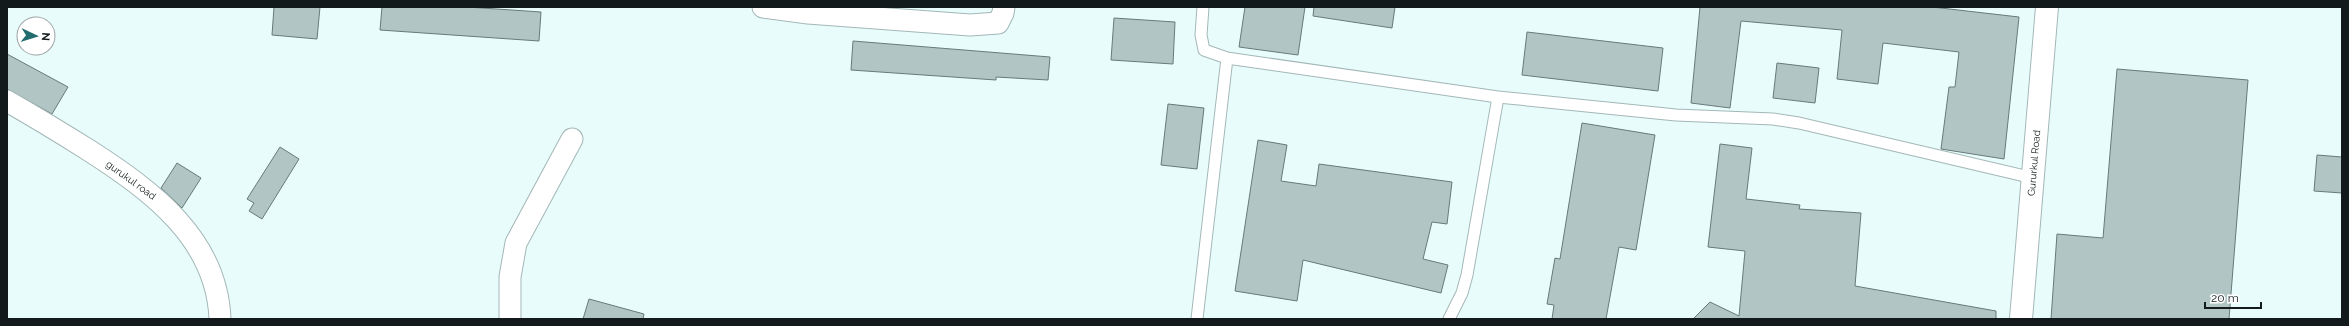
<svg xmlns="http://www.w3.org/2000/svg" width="2349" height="326" font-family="Raleway,sans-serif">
	<rect width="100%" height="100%" fill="#e8fcfc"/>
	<path fill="#b2c5c5" stroke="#687979" d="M274 7H320L317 39 272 35Z
		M382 7H467L541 12 539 41 380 30Z
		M1245 7H1305L1298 55 1239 47Z
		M1314 7H1395L1392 28 1313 16Z
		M1700 7H1932L2019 17 2004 159 1941 149 1949 87H1955L1959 52 1883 43 1878 84 1837 79 1842 30 1741 21 1730 108 1691 103Z
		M1114 18 1175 22 1173 64 1111 60Z
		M1527 32 1663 48 1658 91 1522 75Z
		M853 41 1050 57 1048 80 996 77V80L851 70Z
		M7 54 68 87 52 114 7 89Z
		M1777 63 1819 68 1815 103 1773 98Z
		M2117 69 2248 80 2229 319H2051L2057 234 2103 238Z
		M1168 104 1204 108 1197 169 1161 165Z
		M1582 123 1655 135 1636 250 1619 247 1606 319H1552L1554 305 1547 304 1555 258 1560 259Z
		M1258 140 1287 145 1281 181 1316 186 1319 164 1452 182 1447 224 1432 222 1423 259 1448 265 1441 293 1303 260 1297 301 1235 291Z
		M1720 144 1752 148 1746 199 1800 205 1799 209 1861 213 1855 286 1996 311V319H1693L1710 302 1739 316 1745 251 1708 247Z
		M280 147 299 159 262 219 249 211 254 203 247 199Z
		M2317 155 2342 157V193L2314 191Z
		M177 163 201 178 182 208 161 188Z
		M589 299 644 314 643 319H583Z"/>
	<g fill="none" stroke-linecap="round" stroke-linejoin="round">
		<g stroke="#a4b7b7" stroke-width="13">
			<path id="lane" d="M1203 7 1201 35 1204 50 1227 58 1498 97 1676 115 1773 119 1799 123 2033 178
				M1197 319 1227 58
				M1449 319 1462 293 1467 275 1498 97"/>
		</g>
		<g stroke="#a4b7b7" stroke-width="23">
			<path id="street" d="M763 7 808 13 970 25 998 23 1003 13 1004 7
				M7 101C35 117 63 134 90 151 152 191 217 239 220 319
				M510 319V277L516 243 572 139"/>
		</g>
		<g stroke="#a4b7b7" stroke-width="24">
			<path id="secondary" d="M2021 319 2047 7"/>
		</g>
		<use href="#lane" stroke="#fff" stroke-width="11"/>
		<use href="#street" stroke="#fff" stroke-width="21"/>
		<use href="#secondary" stroke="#fff" stroke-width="22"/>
	</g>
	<g text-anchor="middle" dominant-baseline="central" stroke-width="3" stroke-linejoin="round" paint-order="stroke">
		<g font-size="10" fill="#131a1b" stroke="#fff">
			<text transform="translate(2034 163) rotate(-85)">Gururkul Road</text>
			<text transform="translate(131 180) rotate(36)">gurukul road</text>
		</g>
	</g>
	<rect width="2349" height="326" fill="none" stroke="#131a1b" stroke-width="16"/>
	<g transform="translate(36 36) rotate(94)"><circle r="19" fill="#ffffff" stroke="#a1a3a4"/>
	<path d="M0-3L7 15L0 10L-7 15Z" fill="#206c6e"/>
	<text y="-6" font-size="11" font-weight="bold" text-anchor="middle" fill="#131a1b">N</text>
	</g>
	<path d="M2205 302v6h56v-6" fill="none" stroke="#131a1b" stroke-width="2"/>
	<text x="2211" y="302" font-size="12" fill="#131a1b" stroke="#ffffff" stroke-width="3" paint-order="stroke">20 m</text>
</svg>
